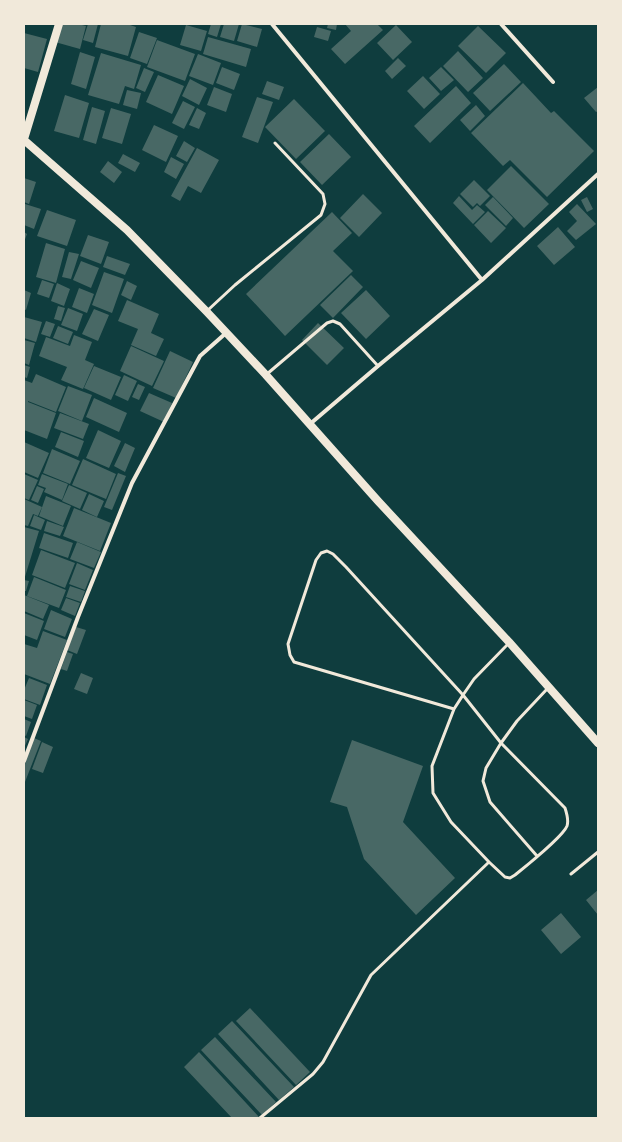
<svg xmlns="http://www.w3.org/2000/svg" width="622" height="1142" font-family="'Archivo Narrow',sans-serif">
	<rect width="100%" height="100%" fill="#0f3d3e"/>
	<path fill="#486865" d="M60 24H78L86 26 80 49 55 42Z
		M88 24H98L93 43 83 40Z
		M101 24H127L136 27 128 56 95 47Z
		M211 24H221L217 37 208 34Z
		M224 24H239L234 41 220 37Z
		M242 24 262 29 257 47 237 41Z
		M328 24H337L336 30 327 28Z
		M345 24H377L383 30 345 64 331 49 351 31Z
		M186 25 207 31 201 51 180 45Z
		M396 25 412 42 393 60 377 43Z
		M478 26 506 53 486 73 458 46Z
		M317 27 331 31 328 41 314 37Z
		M139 32 157 38 147 64 130 58Z
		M24 33 47 39 38 72 24 68Z
		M208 37 251 49 246 67 203 54Z
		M157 40 195 54 185 81 147 67Z
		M458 51 483 78 468 92 443 66Z
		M80 52 95 57 86 89 71 84Z
		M101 53 141 65 134 89 125 86 119 104 88 95Z
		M198 54 221 63 213 85 189 76Z
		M398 58 406 66 392 79 385 71Z
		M504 64 521 82 490 111 473 93Z
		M222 67 240 74 234 90 216 83Z
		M441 67 454 80 441 91 429 78Z
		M144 68 154 72 145 92 136 88Z
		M158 75 184 86 172 114 146 102Z
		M423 76 440 94 424 109 407 91Z
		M190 79 207 88 199 105 182 96Z
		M267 81 284 87 279 100 262 94Z
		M523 83 551 113 554 111 594 151 547 197 510 160 503 166 471 133Z
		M456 86 471 103 430 143 414 126Z
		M214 87 232 94 226 112 207 105Z
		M598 87V111L596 112 584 98Z
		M127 90 141 93 137 109 123 105Z
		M65 95 89 103 79 138 54 131Z
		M257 97 273 102 258 143 242 137Z
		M294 99 325 131 296 159 265 127Z
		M183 101 195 107 184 129 172 123Z
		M476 105 485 116 470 131 460 120Z
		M92 107 105 111 96 144 83 140Z
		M111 108 131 114 122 144 102 138Z
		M197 108 206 113 199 129 189 125Z
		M154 125 178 136 166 162 142 150Z
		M329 134 351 157 322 185 300 162Z
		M184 141 195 148 187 162 176 156Z
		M197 148 219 160 201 193 188 186 180 201 171 196Z
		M123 154 140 163 135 172 118 163Z
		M171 157 184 164 176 179 164 172Z
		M108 161 122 172 114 183 100 172Z
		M511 166 549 204 524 228 487 190Z
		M24 178 36 182 29 204 24 202Z
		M474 180 490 196 480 206 477 203 473 207 460 194Z
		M363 194 382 213 359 237 340 218Z
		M459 196 472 210 477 205 485 212 473 224 453 203Z
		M493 197 513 218 506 226 485 205Z
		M587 197 593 209 587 212 581 200Z
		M25 204 41 209 34 229 24 225Z
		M577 204 596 224 576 240 567 231 577 221 569 212Z
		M47 210 76 220 67 246 37 236Z
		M488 211 506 228 491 243 474 225Z
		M332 212 352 233 333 251 353 271 285 336 246 294Z
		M558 227 575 247 554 265 537 246Z
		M24 232 27 234 24 242Z
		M88 235 109 242 101 264 80 256Z
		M46 243 65 249 56 283 36 277Z
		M69 252 79 254 71 279 62 277Z
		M107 256 130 264 125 275 103 267Z
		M81 261 99 268 91 288 73 280Z
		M104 272 124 279 112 313 92 305Z
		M351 275 363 287 333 318 320 305Z
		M42 280 54 284 49 298 37 294Z
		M127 281 137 286 131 300 121 295Z
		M57 283 70 289 64 306 51 301Z
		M79 288 94 294 87 313 72 307Z
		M24 290 31 293 26 310 24 309Z
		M366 290 390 316 366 339 341 313Z
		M127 300 159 314 151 333 164 339 156 356 131 345 138 329 118 321Z
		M58 306 65 308 61 321 54 319Z
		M68 308 83 314 77 331 61 325Z
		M94 309 109 315 98 341 82 334Z
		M24 317 42 322 36 342 24 338Z
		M46 321 55 324 50 337 41 334Z
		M318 323 344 348 327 365 302 340Z
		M58 326 73 332 68 344 53 338Z
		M74 335 92 342 85 360 94 364 83 389 61 380 67 367 39 356 46 337 70 346Z
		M24 340 35 343 29 365 24 363Z
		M131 346 164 361 152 386 120 371Z
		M170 351 193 362 176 398 153 388Z
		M24 365 30 367 27 378 24 377Z
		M94 366 121 377 111 400 84 388Z
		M36 374 66 387 56 412 28 401V402L56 413 47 439 24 430V380L32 383Z
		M124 375 137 381 128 401 115 395Z
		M138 384 145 387 139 400 132 397Z
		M68 386 92 395 82 421 58 411Z
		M149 393 172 403 164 422 140 411Z
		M94 398 127 413 119 432 86 417Z
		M60 413 89 424 83 439 54 428Z
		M98 430 121 441 109 468 86 458Z
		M61 432 84 441 78 457 55 447Z
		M24 442 49 453 38 478 24 472Z
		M125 443 135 448 125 472 114 466Z
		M52 449 80 461 70 484 43 473Z
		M83 459 116 474 106 499 72 485Z
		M118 473 126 476 112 510 104 507Z
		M24 474 38 480 29 500 24 498Z
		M42 474 68 484 62 500 44 492 46 488 38 485Z
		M69 485 87 493 80 509 62 501Z
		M37 486 44 489 38 503 31 500Z
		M89 494 104 501 97 517 82 510Z
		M46 496 71 506 63 526 39 516Z
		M24 499 42 507 38 516 33 514 28 526 24 525Z
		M74 508 111 523 100 551 63 536Z
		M34 515 45 520 41 530 30 526Z
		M47 521 64 527 60 536 44 531Z
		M24 527 39 531 24 580Z
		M44 533 73 543 68 558 39 548Z
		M77 542 101 552 94 568 70 559Z
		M41 550 75 563 65 588 32 575Z
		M77 563 93 570 85 590 69 584Z
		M34 577 66 590 59 608 27 596Z
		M24 580 29 581 26 591H24Z
		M70 586 85 591 81 602 66 597Z
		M24 595 49 605 43 619 24 611Z
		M66 598 80 603 75 616 61 610Z
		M51 610 72 619 65 637 44 629Z
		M24 613 44 621 37 640 24 635Z
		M76 627 86 630 77 654 67 650Z
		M43 631 67 640 50 684 24 674V644L37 648Z
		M67 652 73 654 67 671 61 669Z
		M81 673 93 678 87 694 74 689Z
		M29 678 47 685 40 705 24 699V690Z
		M24 700 37 705 32 719 24 716Z
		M24 719 31 722 26 736 24 735Z
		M24 737 28 739 24 748Z
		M34 738 41 741 25 782H24V765Z
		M352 740 423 766 403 822 455 878 416 915 364 859 347 807 330 802Z
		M42 742 53 747 43 773 32 769Z
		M598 890V915L586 900Z
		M561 913 581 937 561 954 541 930Z
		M250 1008 310 1072 296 1085 236 1021Z
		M232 1021 294 1087 279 1100 218 1034Z
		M215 1037 276 1102 262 1115 201 1050Z
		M199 1052 259 1117 258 1118H232L184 1067Z"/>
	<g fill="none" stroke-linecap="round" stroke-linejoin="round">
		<path stroke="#f1e9da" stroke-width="3" d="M208 310 235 285 321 215 325 204 323 194 275 143
			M267 374 327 323 333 321 340 324 378 366
			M454 709 294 662 290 655 288 644 316 560 321 553 327 551 333 554 346 567 463 695 454 709 432 766 433 793 451 822 489 862
			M537 856 490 802 483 781 486 768 501 743 517 721 548 688
			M571 874 598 852
			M260 1118 313 1074 323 1062 371 975 489 862 505 877 510 878 515 875C525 867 563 836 567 826 569 820 567 814 565 808L501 743 463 695 474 679 509 643"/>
		<path stroke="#f1e9da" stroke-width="4" d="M272 24 482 280
			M501 24 553 82
			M310 424 378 366 482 280 598 174
			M24 761 78 617 132 483 200 356 226 333"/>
		<path stroke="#f1e9da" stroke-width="8" d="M24 139 59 24
			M24 140 127 230 207 312 266 375 378 501 509 642 598 743"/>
	</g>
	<rect width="622" height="1142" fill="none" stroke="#f1e9da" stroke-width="50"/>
</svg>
